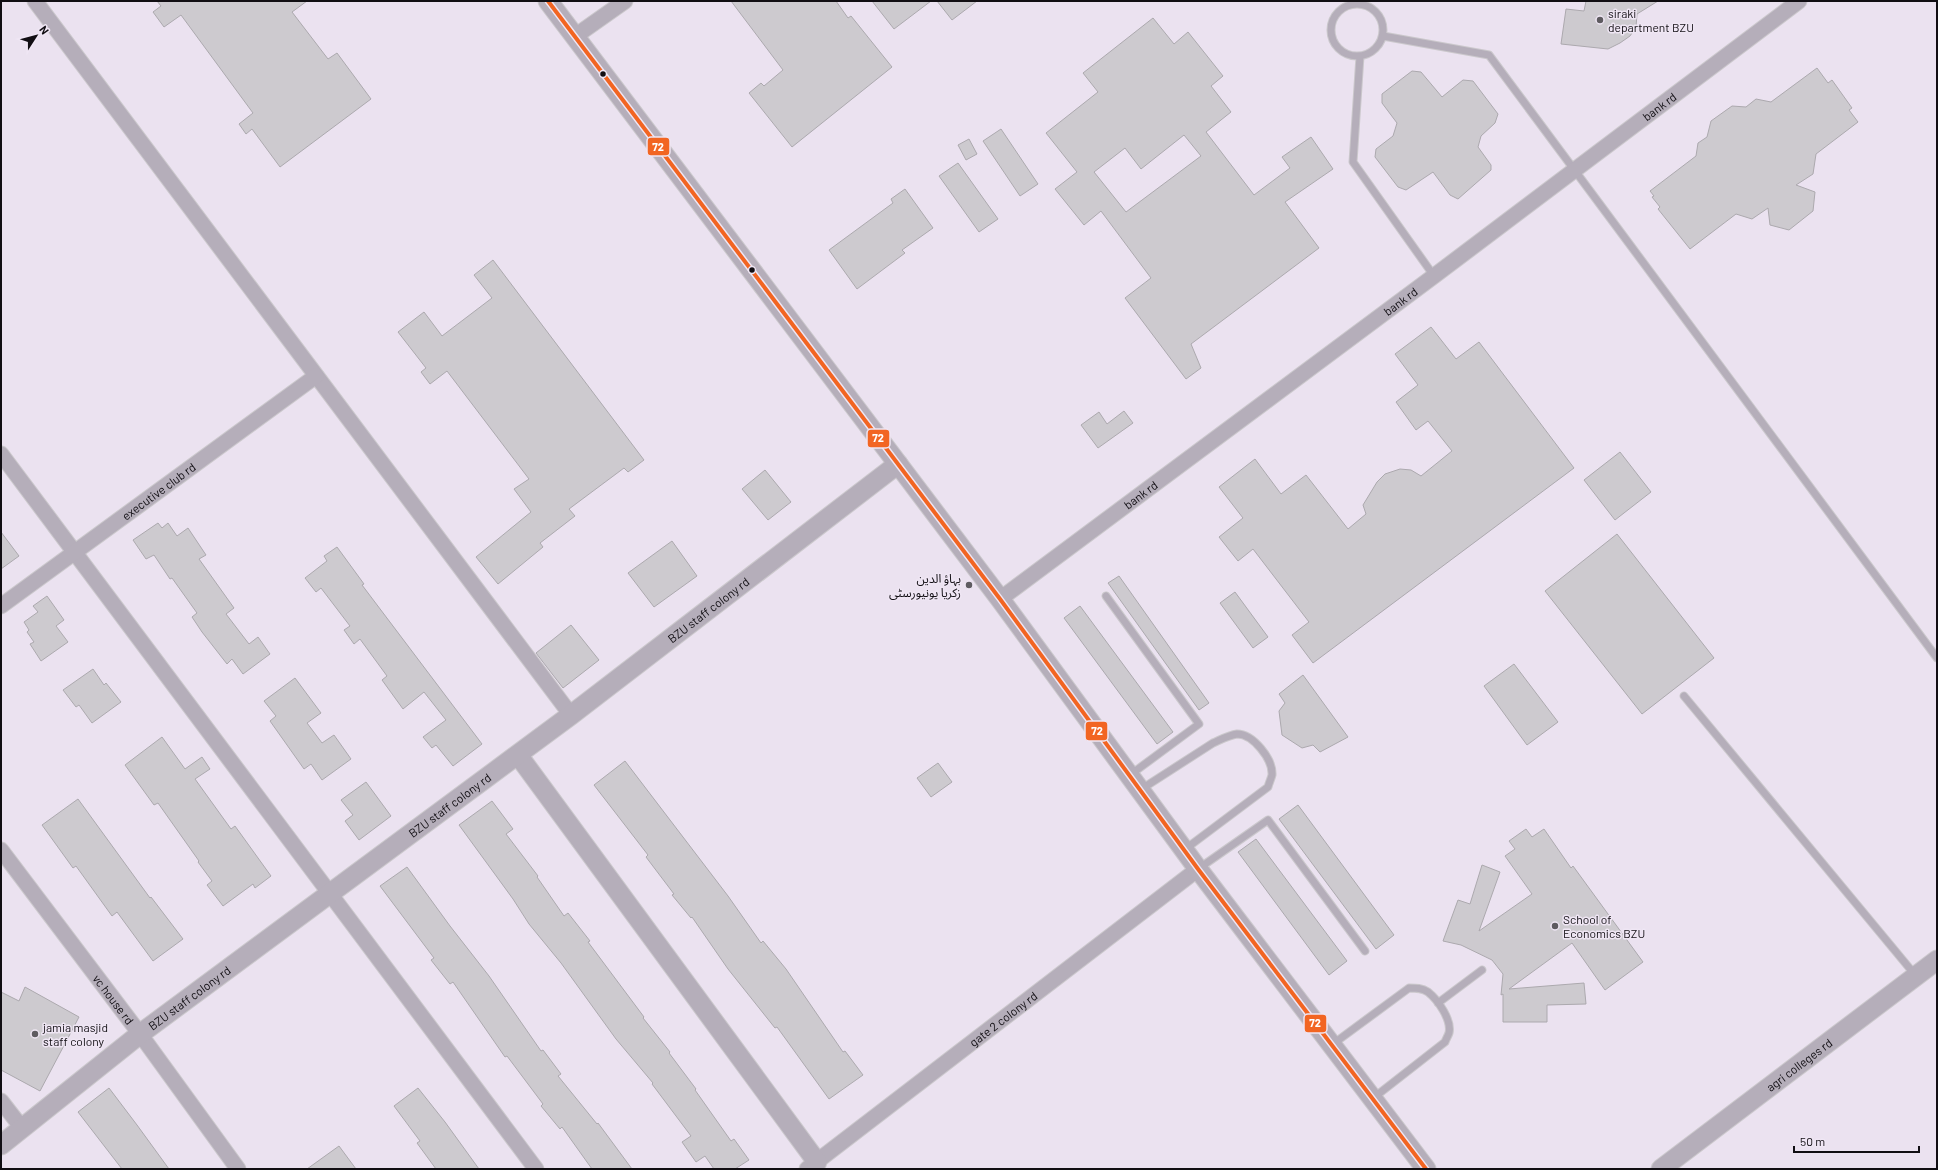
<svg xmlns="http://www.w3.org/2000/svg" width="1938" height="1170" font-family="Barlow,'Noto Sans Arabic',sans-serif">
	<rect width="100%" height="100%" fill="#eeeaf0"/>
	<path fill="#ebe2f0" d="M1 1H1937V1169H1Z"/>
	<path fill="#cdcacf" stroke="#aca9ae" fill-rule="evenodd" d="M157 1H307L292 12 328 59 337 53 371 99 280 167 252 129 246 134 239 124 253 113 181 15 164 27 153 12 161 6Z
		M731 1H836L848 18 851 16 892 67 792 147 749 93 761 83 764 86 783 70Z
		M872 1H931L894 29Z
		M937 1H977L952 20Z
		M1586 1H1658L1637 14 1636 27 1630 36 1620 43 1608 49 1561 44 1566 9 1584 11Z
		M1153 18 1174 44 1188 32 1223 76 1211 86 1231 112 1206 132 1254 195 1290 168 1282 157 1311 137 1333 169 1285 202 1319 248 1191 344 1201 368 1186 379 1125 298 1151 278 1101 211 1084 225 1055 189 1077 172 1046 133 1098 92 1083 73ZM1184 135 1201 156 1126 212 1094 172 1125 148 1141 169Z
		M1817 68 1828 83 1832 80 1852 108 1849 110 1858 122 1816 154 1813 174 1796 185 1815 192 1813 211 1789 230 1770 225 1768 208 1752 219 1736 214 1690 249 1658 209 1660 207 1652 197 1654 196 1650 191 1696 156 1698 143 1707 137 1711 121 1732 106 1746 107 1756 99 1771 102Z
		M1412 71 1421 72 1442 97 1463 80 1473 81 1498 114 1495 123 1481 136 1478 147 1491 165V170L1458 199 1450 195 1433 172 1406 190 1398 187 1375 157 1376 149 1393 136 1397 123 1382 103V94Z
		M1001 129 1038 184 1020 196 983 141Z
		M969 139 977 154 966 160 958 145Z
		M958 163 998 219 979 232 939 176Z
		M905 189 933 228 902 250 905 253 857 289 829 250 893 203 891 199Z
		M493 260 644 460 628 472 624 468 569 509 575 516 540 543 543 547 498 584 476 557 531 512 514 489 529 479 447 371 430 384 421 372 426 368 398 332 424 312 442 336 492 298 474 275Z
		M1431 327 1456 359 1479 342 1574 468 1313 663 1292 635 1309 622 1253 549 1238 561 1219 537 1243 518 1219 487 1255 459 1281 494 1306 475 1348 529 1366 514 1363 505 1377 482 1385 474 1400 469 1411 470 1421 476 1452 451 1428 421 1416 430 1396 402 1418 385 1395 354Z
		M1124 411 1133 423 1098 448 1081 425 1099 412 1107 424Z
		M1620 452 1651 492 1615 520 1584 480Z
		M765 470 791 502 768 520 742 489Z
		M158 523 162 528 168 523 177 536 188 528 206 555 199 559 234 608 226 614 249 644 258 637 270 654 243 674 232 659 227 664 202 632 192 617 197 613 172 578 170 579 154 555 146 559 133 540Z
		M1 532 19 556 1 569Z
		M1617 534 1714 658 1642 714 1545 591Z
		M672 541 697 576 654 607 628 573Z
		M337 547 364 584 362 585 482 744 453 766 436 745 432 748 423 737 446 720 424 692 403 709 382 680 387 676 360 639 354 644 344 630 350 626 321 588 316 592 305 578 327 561 324 556Z
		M1119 576 1209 703 1199 710 1108 583Z
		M1235 592 1268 637 1253 648 1220 603Z
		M47 596 64 620 56 626 68 642 41 661 30 644 34 642 27 632 29 630 24 622 38 612 33 606Z
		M1080 606 1173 732 1157 744 1064 618Z
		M571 625 599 660 563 688 536 653Z
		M1514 664 1558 722 1527 745 1484 686Z
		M93 669 104 685 106 683 121 702 92 723 79 705 76 707 63 690Z
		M1303 675 1348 737 1320 752 1313 745 1302 748 1282 735 1279 711 1285 703 1279 694Z
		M295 678 321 713 307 723 322 743 334 735 351 759 322 780 311 764 304 769 270 721 276 716 264 701Z
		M162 737 185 769 202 757 210 769 195 779 231 829 235 826 271 876 255 888 253 884 223 906 207 885 212 881 198 862 199 861 158 803 154 805 125 765Z
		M625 761 728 896 761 943 763 941 786 969 843 1052 845 1051 863 1075 829 1099 777 1027 775 1028 728 969 692 917 691 918 672 895 674 894 646 857 648 855 594 785Z
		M938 763 952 782 931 797 917 778Z
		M366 782 391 816 359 840 345 821 353 815 341 800Z
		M78 799 150 898 151 897 183 939 153 961 117 912 112 916 76 866 73 868 42 825Z
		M492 801 513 829 506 834 538 876 537 877 564 916 568 913 590 941 588 942 644 1017 643 1018 670 1052 669 1053 696 1089 695 1090 731 1141 734 1139 749 1160 735 1169H714L705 1156 696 1162 682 1142 691 1136 652 1084 653 1083 616 1039 561 963 529 924 513 899 459 825Z
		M1298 805 1394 935 1376 949 1279 819Z
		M1526 829 1532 837 1544 829 1571 868 1573 866 1643 962 1605 990 1572 943 1509 989 1584 983 1586 1004 1547 1005V1022H1503V994L1501 995 1503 974 1492 960 1461 945 1443 941 1458 900 1470 904 1482 865 1500 872 1479 931 1532 894 1505 856 1515 849 1509 841Z
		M1256 839 1347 961 1329 975 1238 852Z
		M407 867 450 926 489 976 541 1051 543 1050 561 1074 558 1076 597 1124 598 1123 632 1169H592L562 1127 560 1129 541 1106 543 1104 507 1056 505 1057 453 982 450 984 431 960 434 958 380 886Z
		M25 987 79 1017 40 1091 1 1070V992L19 1001Z
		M109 1088 137 1125 169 1169H122L78 1112Z
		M418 1088 445 1122 479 1169H436L417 1143 420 1141 394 1106Z
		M339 1146 356 1169H307Z"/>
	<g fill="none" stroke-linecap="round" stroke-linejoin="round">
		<g stroke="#cbc8cc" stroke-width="9">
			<path id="service" d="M1331 30a26 26 0 1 1 52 0a26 26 0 1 1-52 0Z
				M1383 36 1489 55 1937 658
				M1360 56 1353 162 1434 276
				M1106 596 1199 724 1130 775
				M1684 696 1916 976
				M1140 790 1213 743C1220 740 1229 735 1237 734 1253 734 1273 759 1272 775 1271 779 1269 783 1268 787L1184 850
				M1198 869 1268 820 1365 951
				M1438 1003 1482 970
				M1333 1044 1409 988C1416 988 1422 988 1428 992 1438 1000 1452 1020 1449 1033 1448 1036 1446 1039 1445 1042L1372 1099"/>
		</g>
		<g stroke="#cbc8cc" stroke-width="17">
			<g id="minor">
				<path d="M35 1 571 715"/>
				<path d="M574 37 625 1"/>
				<path d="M1 454 536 1169"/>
				<path id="s1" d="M1000 599 1434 276 1799 1"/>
				<path id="s2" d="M1 606 316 376"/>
				<path id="s3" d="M1 850 140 1034 238 1169"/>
				<path d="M1 1101 22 1128"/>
				<path id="s4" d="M807 1169 1198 869"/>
			</g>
		</g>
		<g stroke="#cbc8cc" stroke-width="21">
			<g id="tertiary">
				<path d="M548 1 1000 599 1198 869 1426 1169"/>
				<path d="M518 755 817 1162"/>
				<path id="s5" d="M1 1145 140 1034 571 715 898 464"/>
				<path id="s6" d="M1661 1169 1937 960"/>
			</g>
		</g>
		<use href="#service" stroke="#b5aeba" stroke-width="7"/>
		<use href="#minor" stroke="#b5aeba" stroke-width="15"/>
		<use href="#tertiary" stroke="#b5aeba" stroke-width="19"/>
		<g stroke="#efe6f4" stroke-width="7">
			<path id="bus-1" d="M548 1 1000 599 1198 869 1426 1169"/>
		</g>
		<use href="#bus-1" stroke="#f26522" stroke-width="4"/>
	</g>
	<g fill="#5e5b60" stroke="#efe6f4" stroke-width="1.5">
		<circle cx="1600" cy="20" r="4"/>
		<circle cx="969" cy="585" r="4"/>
		<circle cx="1555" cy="926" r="4"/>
		<circle cx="35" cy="1034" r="4"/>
	</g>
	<g fill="#110e13" stroke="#efe6f4" stroke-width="1.5">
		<circle cx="603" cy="74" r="3.5"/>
		<circle cx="752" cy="270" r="3.5"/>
	</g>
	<g text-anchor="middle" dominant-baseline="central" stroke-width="3" stroke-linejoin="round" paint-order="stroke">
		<g font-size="12" fill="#110e13" stroke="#efe6f4" text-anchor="start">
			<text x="1608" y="13">siraki<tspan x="1608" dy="14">department BZU</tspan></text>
			<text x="961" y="578" text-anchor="end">بہاؤ الدین<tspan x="961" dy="14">زکریا یونیورسٹی</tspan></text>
			<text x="1563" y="919">School of<tspan x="1563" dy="14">Economics BZU</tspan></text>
			<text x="43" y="1027">jamia masjid<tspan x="43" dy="14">staff colony</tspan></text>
		</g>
		<g font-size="12" fill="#110e13" stroke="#efe6f4">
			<text stroke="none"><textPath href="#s1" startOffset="823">bank rd</textPath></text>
			<text stroke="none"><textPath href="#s1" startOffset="499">bank rd</textPath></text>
			<text stroke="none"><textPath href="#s2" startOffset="195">executive club rd</textPath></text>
			<text stroke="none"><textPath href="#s1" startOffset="175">bank rd</textPath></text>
			<text stroke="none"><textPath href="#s5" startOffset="887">BZU staff colony rd</textPath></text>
			<text stroke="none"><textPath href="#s5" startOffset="563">BZU staff colony rd</textPath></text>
			<text stroke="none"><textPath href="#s5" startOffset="239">BZU staff colony rd</textPath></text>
			<text stroke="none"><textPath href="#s3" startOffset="187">vc house rd</textPath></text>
			<text stroke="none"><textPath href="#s4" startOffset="247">gate 2 colony rd</textPath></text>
			<text stroke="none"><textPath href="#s6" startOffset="173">agri colleges rd</textPath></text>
		</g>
	</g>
	<g stroke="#efe6f4" stroke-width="1.5">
		<rect x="647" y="137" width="23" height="19" rx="4" fill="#f26522"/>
		<rect x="867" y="429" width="23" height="19" rx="4" fill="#f26522"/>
		<rect x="1085" y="721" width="23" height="20" rx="4" fill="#f26522"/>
		<rect x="1304" y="1014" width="23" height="19" rx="4" fill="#f26522"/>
	</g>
	<g font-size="11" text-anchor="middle" font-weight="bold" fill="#fff">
		<text x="658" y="151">72</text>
		<text x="878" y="442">72</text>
		<text x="1097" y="735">72</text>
		<text x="1315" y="1027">72</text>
	</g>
	<rect width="1938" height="1170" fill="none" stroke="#110e13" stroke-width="4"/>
	<g transform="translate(36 36) rotate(54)" stroke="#efe6f4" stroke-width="3" paint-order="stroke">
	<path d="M0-3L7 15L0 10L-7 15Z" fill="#110e13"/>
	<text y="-6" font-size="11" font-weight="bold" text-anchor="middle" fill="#110e13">N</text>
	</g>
	<path d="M1794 1146v6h125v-6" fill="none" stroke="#110e13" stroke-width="2"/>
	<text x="1800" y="1146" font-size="12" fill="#110e13" stroke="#efe6f4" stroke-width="3" paint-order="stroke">50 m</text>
</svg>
